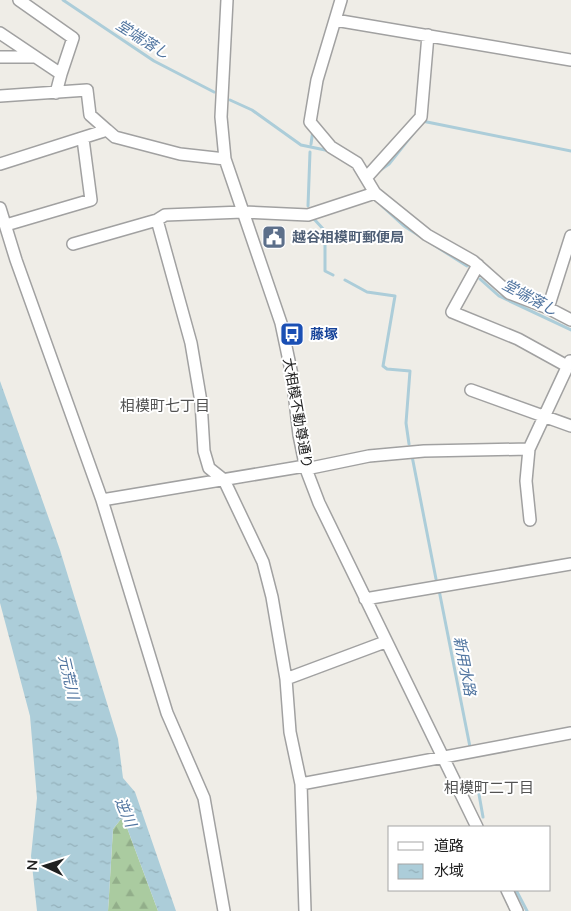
<svg xmlns="http://www.w3.org/2000/svg" width="571" height="911" font-family="Mulish,'Noto Sans JP',sans-serif">
	<defs>
		<pattern id="forest-firs" width="22" height="20" patternUnits="userSpaceOnUse" patternTransform="scale(1.25)"><rect width="22" height="20" fill="#aacba0"/><path d="M5 1l3.5 6h-7zM16 11l3.5 6h-7z" fill="#92ae8a"/></pattern>
		<pattern id="water-ripples" width="26" height="14" patternUnits="userSpaceOnUse" patternTransform="scale(1.25)"><rect width="26" height="14" fill="#accdd9"/><path d="M2 4q2-2 4 0t4 0M15 11q2-2 4 0t4 0" fill="none" stroke="#94b0ba"/></pattern>
	</defs>
	<rect width="100%" height="100%" fill="#efede7"/>
	<path fill="url(#forest-firs)" d="M121 819 126 825 158 911H108L113 829Z"/>
	<path fill="url(#water-ripples)" d="M0 381 60 550 118 739 123 778 135 792 176 911H158L126 825 121 819 113 829 108 911H37L31 856 37 798 30 716 0 603Z"/>
	<g fill="none" stroke-linecap="round" stroke-linejoin="round">
		<path stroke="#accdd9" stroke-width="3" d="M63 0 154 61 214 92
			M230 100 252 110 301 145 330 151
			M422 121 571 151
			M311 144 313 130
			M379 171 389 164 416 130
			M308 206 310 152
			M382 206 404 226 467 266
			M314 219 325 231V271L333 275
			M480 279 499 296 571 330
			M345 280 367 292 395 296 383 366 387 369 410 371 406 423 409 444
			M412 456 436 579
			M439 590 470 747
			M477 783 483 817
			M516 890 527 911"/>
		<g stroke="#a1a1a1" stroke-width="14">
			<path id="minor" d="M19 0 73 38 61 74
				M227 0 221 117 225 159 281 323 292 375 299 435 306 469 319 503 477 827
				M341 0 317 80 310 122 331 147 357 163 375 193 427 235 473 261 509 293 548 308 571 320
				M335 20 571 60
				M0 33 61 74 56 93
				M0 57H32
				M0 96 87 90 90 115 107 130
				M0 164 107 130 115 137 180 154 225 159
				M366 178 421 117 428 35
				M0 208 16 260 102 500 167 713 204 798 224 911
				M157 220 191 343 201 402 204 451 209 468 224 480 263 562 272 597 286 679 290 732 301 784 305 911
				M6 225 91 200 83 139
				M73 244 157 220 165 215 243 212 308 215 375 193
				M478 265 452 312 518 339 567 366
				M548 308 571 236
				M471 390 571 426
				M306 469 369 456 424 451 529 449
				M102 500 305 466
				M530 520 526 481 529 449 570 361
				M365 599 571 564
				M286 679 385 642
				M301 784 571 733
				M507 890 517 911"/>
		</g>
		<use href="#minor" stroke="#fff" stroke-width="11"/>
	</g>
	<defs>
		<g id="civic-square" transform="scale(1.25)"><rect x="-9" y="-9" width="18" height="18" rx="4" fill="#5c6f8a" stroke="#fff"/><path d="M-.6-6.5H3V-4.5H.6V-3L4-1V1h2V6H-6V1h2V-1L-.6-3ZM-1.2 2.5V6h2.4V2.5Z" fill="#fff"/></g>
		<g id="bus-square" transform="scale(1.25)"><rect x="-9" y="-9" width="18" height="18" rx="4" fill="#1a4fb4" stroke="#fff"/><path d="M-5-6H5V4H4V6H2V4H-2V6H-4V4H-5ZM-3.5-4V0h7V-4ZM-3.5 1.2v1.5H-2V1.2ZM2 1.2v1.5H3.5V1.2Z" fill="#fff"/></g>
	</defs>
	<g fill-rule="evenodd">
		<use href="#civic-square" x="274" y="237"/>
		<use href="#bus-square" x="292" y="334"/>
	</g>
	<g text-anchor="middle" dominant-baseline="central" stroke-width="4" stroke-linejoin="round" paint-order="stroke">
		<g font-size="14" font-weight="bold" fill="#4e5e75" stroke="#fff" text-anchor="start">
			<text x="292" y="237">越谷相模町郵便局</text>
		</g>
		<g font-size="14" font-weight="bold" fill="#164399" stroke="#fff" text-anchor="start">
			<text x="310" y="334">藤塚</text>
		</g>
		<g font-size="14" fill="#202020" stroke="#fff">
			<text transform="translate(298 413) rotate(80)">大相模不動尊通り</text>
		</g>
		<g font-size="15" font-style="italic" fill="#5175a0" stroke="#fff">
			<text transform="translate(143 39) rotate(32)">堂端落し</text>
			<text transform="translate(530 297) rotate(28)">堂端落し</text>
			<text transform="translate(465 666) rotate(79)">新用水路</text>
			<text transform="translate(69 677) rotate(77)">元荒川</text>
			<text transform="translate(126 812) rotate(67)">逆川</text>
		</g>
		<g font-size="15" fill="#535353" stroke="#fff">
			<text x="165" y="405">相模町七丁目</text>
			<text x="489" y="787">相模町二丁目</text>
		</g>
	</g>
	<rect x="388" y="826" width="162" height="65" fill="#ffffff" stroke="#a6a6a6"/>
	<rect x="398" y="842" width="25" height="8" fill="#ffffff" stroke="#a6a6a6"/>
	<text x="434" y="851" font-size="15" fill="#202020">道路</text>
	<rect x="398" y="864" width="25" height="15" fill="url(#water-ripples)" stroke="#a6a6a6"/>
	<text x="434" y="876" font-size="15" fill="#202020">水域</text>
	<g transform="translate(45 866) rotate(274)" stroke="#ffffff" stroke-width="4" paint-order="stroke">
	<path d="M0-4L9 19L0 12L-9 19Z" fill="#202020"/>
	<text y="-8" font-size="14" font-weight="bold" text-anchor="middle" fill="#202020">N</text>
	</g>
</svg>
